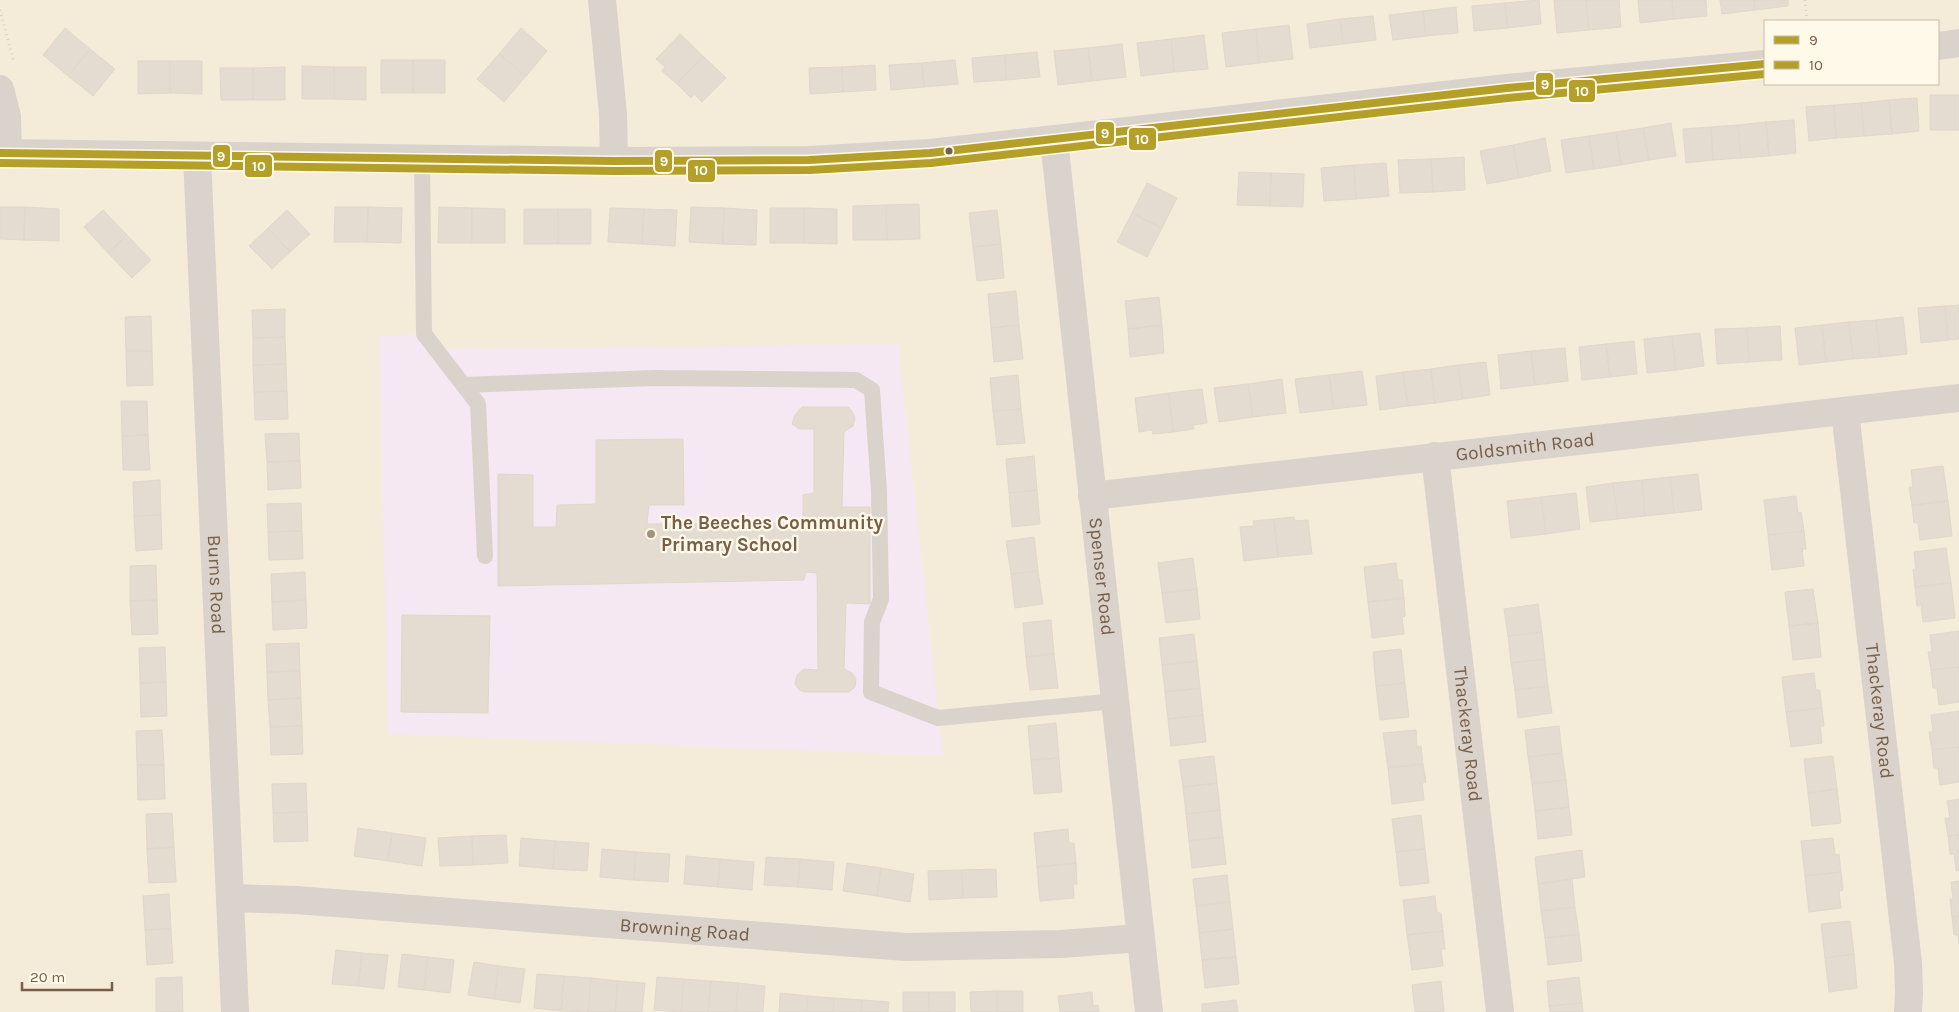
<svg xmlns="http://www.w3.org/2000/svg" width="1959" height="1012" font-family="Karla,sans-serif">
	<rect width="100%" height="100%" fill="#f8f3e9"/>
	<path fill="#f4ebd9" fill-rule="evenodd" d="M0 0H1959V1012H0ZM1765 21H1938V84H1765Z"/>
	<path fill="#f5e8f2" d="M424 334 448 349 898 344 943 756 388 734 379 337Z"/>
	<path fill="#e4dcd0" stroke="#e1d7cb" d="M1539 0 1541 24 1508 28 1505 3Z
		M1554 0H1586L1589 30 1557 33Z
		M1586 0H1619L1621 27 1589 30Z
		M1638 0H1672L1674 19 1640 23Z
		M1672 0H1706L1707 16 1674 19Z
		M1720 0H1754L1755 10 1722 14Z
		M1754 0H1788V6L1755 10Z
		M1505 3 1508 28 1474 31 1472 6Z
		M1456 7 1458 33 1426 36 1423 11Z
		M1423 11 1426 36 1393 40 1389 15Z
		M1373 16 1376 40 1343 44 1340 19Z
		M1340 19 1343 44 1310 48 1307 24Z
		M1289 25 1293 59 1259 63 1256 29Z
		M65 28 90 49 68 76 43 55Z
		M521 28 547 51 526 76 499 54Z
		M1256 29 1259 63 1226 67 1222 33Z
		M680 34 703 56 677 84 662 71 665 67 656 59Z
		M1204 35 1208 69 1174 72 1171 39Z
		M1171 39 1174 72 1141 76 1137 43Z
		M1122 44 1126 77 1092 81 1088 48Z
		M1088 48 1092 81 1058 85 1054 51Z
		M90 49 115 69 93 96 68 76Z
		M1037 52 1040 77 1006 80 1005 55Z
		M499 54 526 76 504 102 477 79Z
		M1005 55 1006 80 974 82 972 58Z
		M703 56 726 78 702 102 694 94 691 98 677 84Z
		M381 60H413V93H381Z
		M413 60H445V93H413Z
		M955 60 958 84 924 87 922 63Z
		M138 61H170V93L138 94Z
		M170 61H202V94L170 93Z
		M922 63 924 87 891 90 889 65Z
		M875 65 876 90 843 92 842 67Z
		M302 66 334 67V99H302Z
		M285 67V100H253V68Z
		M334 67H366V100L334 99Z
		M842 67 843 92 810 94 809 68Z
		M220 68H253V100H221Z
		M1930 95H1959V130H1930Z
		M1917 98 1919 131 1892 134 1889 100Z
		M1889 100 1892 134 1864 136 1861 103Z
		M1861 103 1864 136 1836 138 1834 105Z
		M1834 105 1836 138 1809 141 1806 107Z
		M1794 120 1796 153 1769 156 1766 122Z
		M1766 122 1769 156 1741 158 1738 125Z
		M1671 123 1676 156 1649 160 1643 128Z
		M1738 125 1741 158 1713 160 1711 127Z
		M1711 127 1713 160 1686 163 1683 129Z
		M1643 128 1649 160 1621 165 1616 132Z
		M1616 132 1621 165 1594 169 1589 136Z
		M1589 136 1594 169 1566 173 1561 140Z
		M1545 138 1551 171 1519 178 1513 145Z
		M1513 145 1519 178 1487 184 1480 151Z
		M1464 157 1465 190 1433 192 1431 159Z
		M1431 159 1433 192 1400 193 1398 160Z
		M1386 163 1389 196 1356 199 1354 165Z
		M1354 165 1356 199 1324 201 1321 168Z
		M1239 172 1271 173 1270 206 1237 205Z
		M1271 173 1304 174 1303 207 1270 206Z
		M1147 183 1177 198 1162 228 1132 213Z
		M919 204 920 239 887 240 886 205Z
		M886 205 887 240H853V206Z
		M0 207H25L24 240 0 239Z
		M25 207 59 209V241L24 240Z
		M335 207H368L367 242H334Z
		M368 207 402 208 401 243 367 242Z
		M439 207 472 208V243H438Z
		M691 207 724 208 723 244 689 242Z
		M472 208 505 209V243H472Z
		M610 208 644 209 642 244 608 242Z
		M724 208 757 210 756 245 723 244Z
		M770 208H804V243H770Z
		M804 208 837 209V244L804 243Z
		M524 209H558V244H524Z
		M558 209H591V244H558Z
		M644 209 677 210 675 246 642 244Z
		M103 210 127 235 108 253 84 227Z
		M287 210 310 234 290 252 268 228Z
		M997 210 1001 244 973 247 969 213Z
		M1132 213 1162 228 1147 257 1117 242Z
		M268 228 290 252 272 269 249 246Z
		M127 235 151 260 132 278 108 253Z
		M1001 244 1004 278 977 281 973 247Z
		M1016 291 1019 325 991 328 988 294Z
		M1159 297 1162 325 1128 329 1125 301Z
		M1959 305V339L1948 340 1945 306Z
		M1945 306 1948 340 1921 343 1918 308Z
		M285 309V337L253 338 252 310Z
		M151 316 152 351H126L125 317Z
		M1903 317 1907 354 1880 357 1876 320Z
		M1876 320 1880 357 1853 359 1849 322Z
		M1849 322 1853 359 1826 362 1822 325Z
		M1019 325 1023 359 994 362 991 328Z
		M1162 325 1164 353 1130 357 1128 329Z
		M1822 325 1826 362 1799 365 1795 328Z
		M1780 326 1782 360 1749 362 1747 328Z
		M1747 328 1749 362 1717 364 1715 329Z
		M1700 333 1704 366 1676 370 1672 336Z
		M1672 336 1676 370 1647 373 1644 339Z
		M285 337 286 364 253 365V338Z
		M1634 341 1637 374 1610 377 1606 344Z
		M1606 344 1610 377 1582 380 1579 347Z
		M1565 348 1568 381 1535 385 1531 351Z
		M126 351H152L153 385 127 386Z
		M1531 351 1535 385 1501 389 1498 355Z
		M1486 362 1490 395 1463 399 1458 365Z
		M286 364 287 391 254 392 253 365Z
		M1458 365 1463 399 1435 403 1431 369Z
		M1431 369 1435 403 1408 406 1403 372Z
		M1362 371 1367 405 1334 409 1329 375Z
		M1403 372 1408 406 1380 410 1376 376Z
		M1018 375 1021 409 993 411 990 378Z
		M1329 375 1334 409 1300 413 1295 379Z
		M1282 379 1286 413 1253 417 1248 384Z
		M1248 384 1253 417 1219 422 1214 388Z
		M1202 389 1207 423 1193 425 1194 429 1173 432 1169 393Z
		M287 391 288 419 255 420 254 392Z
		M1169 393 1173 432 1153 434 1152 430 1139 432 1135 398Z
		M121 401H147L148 435 122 436Z
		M802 407H848L852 411 855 418 853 426 844 432 842 507H870V604L846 603 844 669 852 673 856 679 855 687 849 692H806L799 690 795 684 797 675 804 669 818 670 817 573 806 572 804 580 498 586V474L533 475V527H556L557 505 596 504V440L683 439 684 505H649L647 524 803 523V495L814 493V429H799L792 424 795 415Z
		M1021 409 1025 443 997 445 993 411Z
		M299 433 300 461 267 462 265 434Z
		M148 435 150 470H123L122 436Z
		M1034 456 1037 490 1009 493 1006 459Z
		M300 461 301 488 268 490 267 462Z
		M1943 466 1948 501 1912 505 1909 487H1913L1911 470Z
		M1698 474 1702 510 1674 513 1670 477Z
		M1670 477 1674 513 1645 516 1642 480Z
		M160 480 161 515 134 516 133 482Z
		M1642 480 1645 516 1618 519 1613 483Z
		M1613 483 1618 519 1590 522 1586 487Z
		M1037 490 1040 524 1012 527 1009 493Z
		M1576 493 1580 529 1546 534 1541 497Z
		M1796 496 1798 513 1801 512 1804 531 1768 535 1764 500Z
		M1541 497 1546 534 1511 538 1507 501Z
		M1948 501 1952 536 1920 540 1918 523H1914L1912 505Z
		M301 503 302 531 268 532 267 504Z
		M161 515 162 549 136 551 134 516Z
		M1294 517 1295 521 1308 520 1312 554 1278 557 1274 519Z
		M1274 519 1278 557 1244 561 1240 527 1254 526 1253 521Z
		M302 531 303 559 269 560 268 532Z
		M1804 531 1806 549H1802L1804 566 1772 570 1768 535Z
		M1034 537 1038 571 1011 574 1006 541Z
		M1946 548 1951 583 1915 587 1913 569H1916L1914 552Z
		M1193 558 1197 589 1162 593 1158 563Z
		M1396 563 1398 580H1402L1404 598 1368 602 1364 567Z
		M156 565 157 600 130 601V566Z
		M1038 571 1043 604 1015 608 1011 574Z
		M305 572 306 600 272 602 271 574Z
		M1951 583 1955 618 1923 622 1921 605 1917 606 1915 587Z
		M1197 589 1200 619 1166 623 1162 593Z
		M1813 589 1818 623 1789 626 1785 592Z
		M1404 598 1405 616 1402 617 1404 634 1372 638 1368 602Z
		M157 600 158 634 132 635 130 601Z
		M306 600 307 628 273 630 272 602Z
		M1538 604 1542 632 1508 636 1504 609Z
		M402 615 490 616 488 713 401 712Z
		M1051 620 1054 654 1026 657 1023 623Z
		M1818 623 1821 657 1793 660 1789 626Z
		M1959 631V667L1931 670 1928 652H1932L1930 635Z
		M1542 632 1545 659 1511 663 1508 636Z
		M1194 634 1197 661 1162 665 1159 638Z
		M299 643 300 671 267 672 266 644Z
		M165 647 166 682 140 683 139 648Z
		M1401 649 1405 683 1376 686 1373 652Z
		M1054 654 1058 688 1030 690 1026 657Z
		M1545 659 1548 686 1515 690 1511 663Z
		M1197 661 1200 688 1165 692 1162 665Z
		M1959 667V702L1939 705 1937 688H1933L1931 670Z
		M300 671 301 698 268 700 267 672Z
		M1814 673 1816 690H1820L1822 708 1786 712 1782 677Z
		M166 682 167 716 141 717 140 683Z
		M1405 683 1409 717 1380 720 1376 686Z
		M1548 686 1552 713 1518 718 1515 690Z
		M1200 688 1203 715 1168 719 1165 692Z
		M301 698 302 726 270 727 268 700Z
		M1822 708 1824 726H1820L1822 743 1791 747 1786 712Z
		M1959 711V747L1932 750 1929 732H1933L1931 715Z
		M1203 715 1206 742 1171 746 1168 719Z
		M1056 723 1059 758 1031 760 1028 726Z
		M302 726 303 754 271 755 270 727Z
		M1559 726 1562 753 1528 757 1525 730Z
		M162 730 164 765H137L136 731Z
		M1416 730 1417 747 1421 746 1423 764 1388 768 1383 733Z
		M1959 747V782L1940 785 1938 768H1934L1932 750Z
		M1562 753 1566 780 1532 784 1528 757Z
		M1214 756 1217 783 1183 787 1179 760Z
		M1833 756 1837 789 1808 793 1804 759Z
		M1059 758 1062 792 1034 794 1031 760Z
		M1423 764 1426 782 1422 783 1424 800 1392 804 1388 768Z
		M137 765H164L165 799 138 800Z
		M1566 780 1569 807 1535 811 1532 784Z
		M306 783 307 812 273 813 272 784Z
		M1217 783 1220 810 1186 814 1183 787Z
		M1837 789 1841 823 1812 826 1808 793Z
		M1959 799V835L1948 836 1945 818H1950L1947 801Z
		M1569 807 1572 835 1538 839 1535 811Z
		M1220 810 1223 837 1189 841 1186 814Z
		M307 812 308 841 274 842 273 813Z
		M172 813 174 847 147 849 146 814Z
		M1421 815 1425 849 1396 852 1392 819Z
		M358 828 392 833 388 861 354 856Z
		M1068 829 1069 843H1074L1076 863 1037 867 1034 833Z
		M392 833 426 838 422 866 388 861Z
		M506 835 508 863 473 865 472 836Z
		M1959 835V870L1956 871 1954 854H1950L1948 836Z
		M472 836 473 865 440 866 438 838Z
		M1223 837 1226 864 1192 868 1189 841Z
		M521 838 555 841 553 869 519 866Z
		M1833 838 1835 855 1839 854 1841 872 1805 876 1801 841Z
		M555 841 589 843 587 871 553 869Z
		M174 847 176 882 149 883 147 849Z
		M602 849 636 852 634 880 600 877Z
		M1425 849 1429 883 1400 886 1396 852Z
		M1582 850 1585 877 1538 884 1535 857Z
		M636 852 670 854 668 882 634 880Z
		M686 856 720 859 718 887 684 884Z
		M766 857 800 859 798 887 764 885Z
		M720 859 754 862 752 890 718 887Z
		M800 859 834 862 832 890 798 887Z
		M847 863 881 868 877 896 843 891Z
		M1076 863 1077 884H1073L1074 898 1040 901 1037 867Z
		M881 868 914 874 910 902 877 896Z
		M996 869 997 897 963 898 962 870Z
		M962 870 963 898 929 900 928 871Z
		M1841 872 1843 890 1839 891 1841 908 1809 912 1805 876Z
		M1227 875 1230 902 1196 906 1193 879Z
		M1572 879 1575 907 1541 911 1538 884Z
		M1959 881V916L1952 917 1950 899H1953L1951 882Z
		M169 894 171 929 145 930 143 896Z
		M1435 896 1437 913H1441L1443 931 1407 935 1403 900Z
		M1230 902 1233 929 1199 933 1196 906Z
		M1575 907 1579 934 1545 938 1541 911Z
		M1959 916V944L1958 935H1954L1952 917Z
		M1850 921 1854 954 1825 958 1821 924Z
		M171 929 173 963 147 965 145 930Z
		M1233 929 1236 957 1202 960 1199 933Z
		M1443 931 1445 949H1441L1443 966 1412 970 1407 935Z
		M1579 934 1582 961 1548 965 1545 938Z
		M336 950 362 953 358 986 332 984Z
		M362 953 388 955 384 989 358 986Z
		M402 954 428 957 424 990 398 987Z
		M1854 954 1857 988 1829 992 1825 958Z
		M428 957 454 960 450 993 424 990Z
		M1236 957 1239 984 1205 988 1202 960Z
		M474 962 499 966 494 999 468 995Z
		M499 966 525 969 520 1003 494 999Z
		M537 974 564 976 561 1011 534 1008Z
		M564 976 591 978 588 1012 561 1011Z
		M182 977 183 1012H156V978Z
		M657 977 684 979 681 1012 654 1010Z
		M1579 977 1582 1003 1549 1006 1547 981Z
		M591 978 618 981 615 1012H588Z
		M684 979 711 981 708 1012H681Z
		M618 981 645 983 642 1012H615Z
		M711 981 738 983 736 1012H708Z
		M1441 981 1444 1012H1415L1412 985Z
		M738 983 765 986 763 1012H736Z
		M997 991H1023V1012H997Z
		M997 991V1012H971L970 992Z
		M903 992H929V1012H903Z
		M929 992H955V1012H929Z
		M1092 992 1093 1006 1098 1005 1099 1012H1060L1058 996Z
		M780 993 808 996 806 1012H779Z
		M808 996 834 998 833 1012H806Z
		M834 998 862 1000 861 1012H833Z
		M862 1000 889 1002 888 1012H861Z
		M1236 1000 1238 1012H1202V1004Z
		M1582 1003 1583 1012H1550L1549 1006Z"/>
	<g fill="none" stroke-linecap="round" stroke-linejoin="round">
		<path stroke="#d8d1c9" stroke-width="3" stroke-dasharray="1 4" stroke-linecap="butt" d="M1805 0 1807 21
			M0 10 14 63"/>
		<path stroke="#dad3cc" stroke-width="16" d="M422 159 424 334 478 404 485 556
			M463 385 654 378 856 380 872 390 879 491 881 599 872 622 871 692 938 718 1116 701"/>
		<g stroke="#dad3cc" stroke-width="28">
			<path d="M602 0 613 114 614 161"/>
			<path d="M1938 46 1959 43"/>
			<path d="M0 89 7 117 8 153"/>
			<path id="s1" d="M1054 140 1149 1012"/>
			<path d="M0 153 614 161 809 160 930 153 1507 88 1765 64"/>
			<path id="s2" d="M197 156 235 1012"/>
			<path id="s3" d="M1845 411 1908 963 1909 992 1908 1012"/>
			<path id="s4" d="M1435 456 1500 1012"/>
			<path id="s5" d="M1092 496 1959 398"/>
			<path id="s6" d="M230 898 296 900 906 947 1061 944 1140 938"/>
		</g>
		<g stroke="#fff9ea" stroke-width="11">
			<path id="bus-1" d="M0 153 614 161 809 160 930 153 1507 88 1765 64"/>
		</g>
		<g stroke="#fff9ea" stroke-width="11">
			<path id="bus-2" d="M0 163 614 171 810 170 931 163 1508 98 1765 74"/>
		</g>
		<use href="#bus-1" stroke="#b4a028" stroke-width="8"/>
		<use href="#bus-2" stroke="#b4a028" stroke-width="8"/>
	</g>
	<circle fill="#775e47" stroke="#fff9ea" stroke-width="2" cx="949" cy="151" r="4.5"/>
	<circle fill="#a49280" stroke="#fff9ea" stroke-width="2" cx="651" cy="534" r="5"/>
	<g text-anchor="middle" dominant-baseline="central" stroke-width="4.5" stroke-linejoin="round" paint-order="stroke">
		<g font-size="19" fill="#775e47" stroke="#fff9ea">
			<text stroke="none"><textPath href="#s5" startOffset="436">Goldsmith Road</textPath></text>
			<text stroke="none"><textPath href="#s1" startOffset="439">Spenser Road</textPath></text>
			<text stroke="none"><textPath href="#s2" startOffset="429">Burns Road</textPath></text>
			<text stroke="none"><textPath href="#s3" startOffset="302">Thackeray Road</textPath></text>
			<text stroke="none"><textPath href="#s4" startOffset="280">Thackeray Road</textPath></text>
			<text stroke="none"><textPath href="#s6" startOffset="456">Browning Road</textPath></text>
		</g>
		<g font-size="19" font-weight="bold" fill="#775e47" stroke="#fff9ea" text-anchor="start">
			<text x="661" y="523">The Beeches Community<tspan x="661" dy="22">Primary School</tspan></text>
		</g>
	</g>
	<g stroke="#fff9ea" stroke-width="2">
		<rect x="1535" y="72" width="19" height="24" rx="5" fill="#b4a028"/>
		<rect x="1568" y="79" width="28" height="24" rx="5" fill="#b4a028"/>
		<rect x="1095" y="121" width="20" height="24" rx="5" fill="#b4a028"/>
		<rect x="1128" y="127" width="29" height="24" rx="5" fill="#b4a028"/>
		<rect x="212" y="144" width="19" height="24" rx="5" fill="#b4a028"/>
		<rect x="654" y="149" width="19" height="24" rx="5" fill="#b4a028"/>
		<rect x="244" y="154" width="29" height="24" rx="5" fill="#b4a028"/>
		<rect x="687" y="159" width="29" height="24" rx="5" fill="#b4a028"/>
	</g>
	<g font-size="14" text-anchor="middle" font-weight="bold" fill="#fff">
		<text x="1545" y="89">9</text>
		<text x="1582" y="96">10</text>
		<text x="1105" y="138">9</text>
		<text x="1142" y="144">10</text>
		<text x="221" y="161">9</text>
		<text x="664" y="166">9</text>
		<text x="259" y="171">10</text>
		<text x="701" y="175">10</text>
	</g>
	<rect x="1764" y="20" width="175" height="65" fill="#fff9ea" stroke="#c9bba9"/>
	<rect x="1774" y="36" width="25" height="8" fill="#b4a028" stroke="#c9bba9"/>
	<text x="1809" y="45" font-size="15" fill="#775e47">9</text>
	<rect x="1774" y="61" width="25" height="8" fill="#b4a028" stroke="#c9bba9"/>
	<text x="1809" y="70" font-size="15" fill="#775e47">10</text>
	<path d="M22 982v8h90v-8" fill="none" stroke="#775e47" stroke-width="2.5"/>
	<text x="30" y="982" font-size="15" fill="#775e47" stroke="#fff9ea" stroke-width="4" paint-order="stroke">20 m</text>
</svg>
